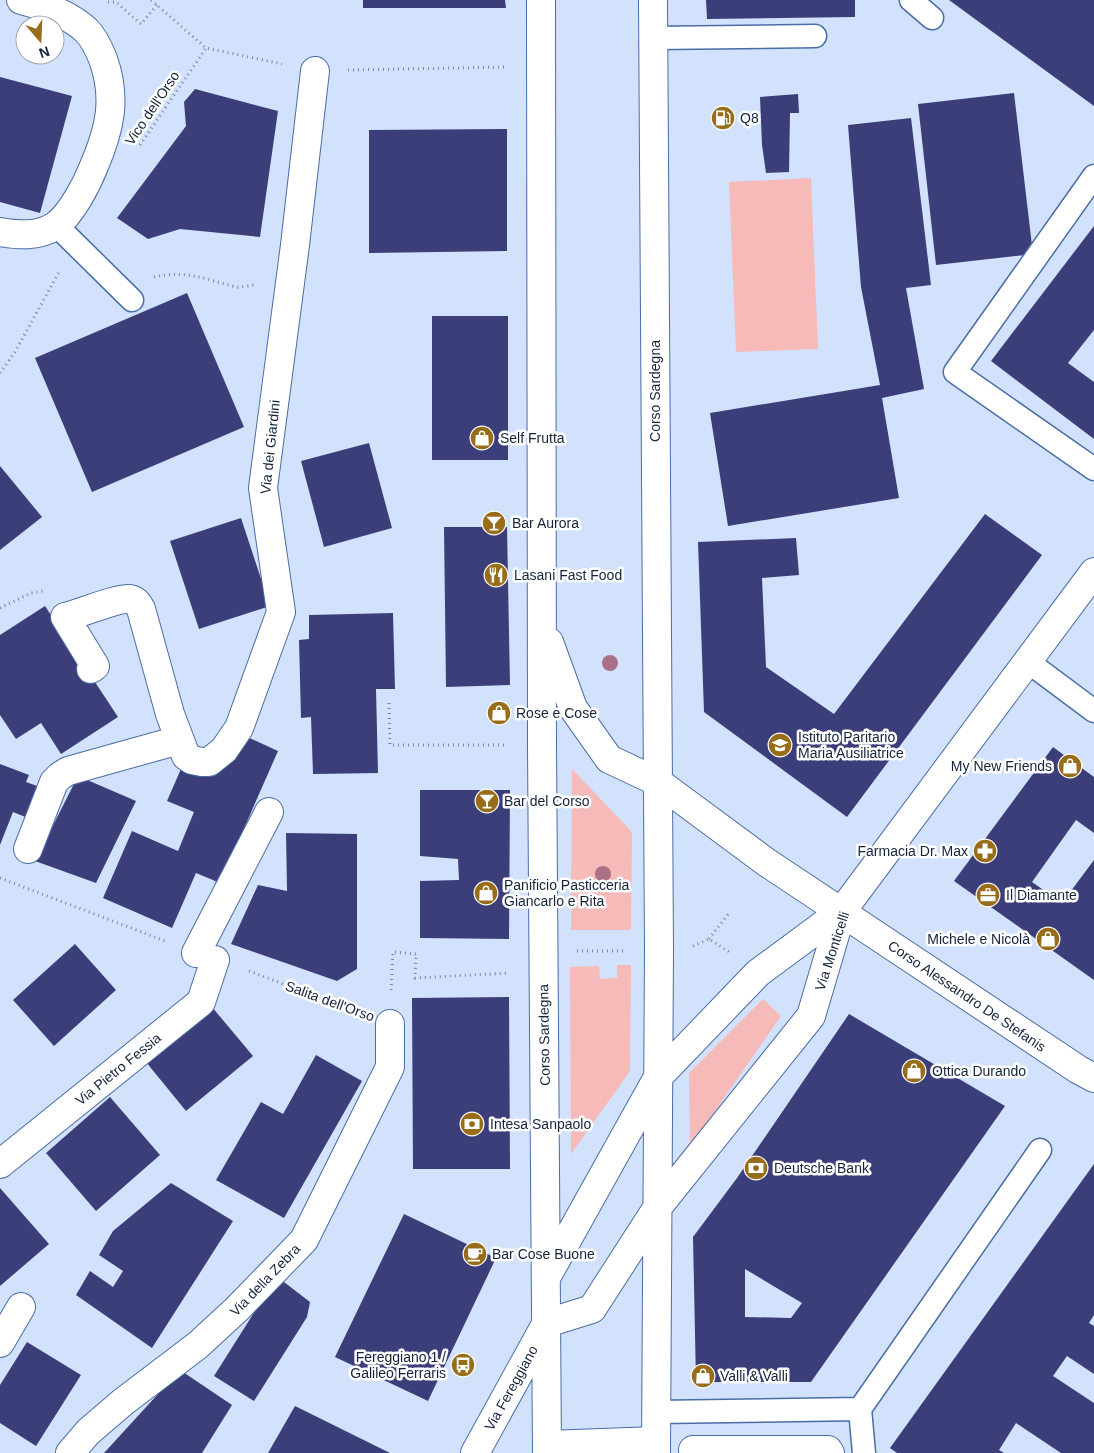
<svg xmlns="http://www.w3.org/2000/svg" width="1094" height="1453" font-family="Arial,sans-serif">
	<rect width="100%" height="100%" fill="#d2e2fc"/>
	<path fill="#f6bab9" d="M811 178 818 349 736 352 729 182Z
		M572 769 632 832 631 930H571Z
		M617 965H631L630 1071 571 1154 570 967 599 966 600 979 617 978Z
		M763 999 781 1016 690 1147 689 1073Z"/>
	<path fill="#3c3e7a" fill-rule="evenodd" d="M363 0H505L506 8H363Z
		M706 0H855V17L707 19Z
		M949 0H1094V106Z
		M0 77 72 96 40 213 0 202Z
		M195 89 278 111 260 237 180 229 148 239 117 218 186 126 184 102Z
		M1014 93 1033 254 936 265 918 104Z
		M798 94 799 113H790L789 172 766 173 762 145 760 97Z
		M911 118 931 285 906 288 924 389 882 398 899 498 728 526 710 413 880 385 861 287 848 125Z
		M507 129V251L369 253V130Z
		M1094 226V330L1068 363 1094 382V439L991 361Z
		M187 293 244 427 92 492 35 358Z
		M432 316H508V460H432Z
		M369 443 392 528 324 547 301 461Z
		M0 466 42 517 0 550Z
		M985 514 1042 555 847 817 704 712 698 542 796 538 799 575 762 578 766 667 834 714Z
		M241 518 270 606 199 629 170 541Z
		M444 527H507L510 685 446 687Z
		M45 606 118 717 61 754 41 723 16 739 0 715V635Z
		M393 613 395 689H376L378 773 313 774 311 717 301 718 299 640 309 639V615Z
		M245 736 278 751 220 883 196 873 172 928 103 898 132 831 178 851 194 812 167 801 184 762Z
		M1053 747 1094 777V833L1076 820 1032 882 1062 903 1094 860V980L954 881Z
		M0 764 29 775 26 782 40 787 28 818 13 812 0 845Z
		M78 776 136 801 96 883 35 861Z
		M420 790H510L509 939 420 938V881L459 880 458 859 420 856Z
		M286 833 357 834V969L337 981 231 944 258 885 287 891Z
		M75 944 116 990 54 1046 13 1000Z
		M509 997 510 1169H413L412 998Z
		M212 1007 253 1056 186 1111 146 1062Z
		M849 1014 1005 1106 811 1382H696L693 1237 737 1178ZM745 1269 802 1303 791 1318 745 1317Z
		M316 1055 362 1081 284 1218 216 1180 261 1102 283 1114Z
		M110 1097 160 1155 96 1211 46 1153Z
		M1094 1164V1315L1089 1323 1094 1326V1374L1067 1356 1053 1376 1094 1403V1453H1061L1016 1423 999 1450 1004 1453H897L890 1448Z
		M171 1183 233 1221 152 1348 76 1295 90 1271 113 1287 123 1271 99 1255 113 1231Z
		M0 1188 49 1244 0 1286Z
		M404 1214 496 1258 428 1401 335 1357Z
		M284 1282 310 1302 307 1317 254 1401 214 1376 267 1292Z
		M27 1342 81 1375 36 1446 0 1423V1385Z
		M180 1370 232 1405 202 1453H104Z
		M295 1406 390 1453H268Z"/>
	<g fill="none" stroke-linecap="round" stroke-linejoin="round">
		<g stroke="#4a6da6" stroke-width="25">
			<path id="lane" d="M911 0 932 18
				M654 38 815 36
				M1094 176 955 372 1094 469
				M56 225 132 300
				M1027 661 1094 711
				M860 1409 864 1453
				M656 1412 860 1409 1040 1150"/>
		</g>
		<g stroke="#4a6da6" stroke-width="30">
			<path id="street" d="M0 232C19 235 38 237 55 226 71 215 87 184 94 166 110 129 117 98 103 59 99 49 93 37 86 30 67 13 44 6 21 0
				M91 669 95 666 65 617C78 614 120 597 130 599 136 600 138 604 141 609L170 714 186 756 192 760 202 762H209L224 750 239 728 281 612 263 488 295 245 315 71
				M28 849 54 782 60 776 68 771 179 740
				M196 953 269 812
				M0 1164 201 1002 215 960
				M0 1343 21 1307
				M547 1445 656 1441
				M693 1450H828L830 1453
				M70 1453 88 1432 123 1402 198 1345 237 1309 304 1240 390 1067V1024"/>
		</g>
		<g stroke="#4a6da6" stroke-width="30">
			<path id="secondary" d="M541 0 542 745 547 1453
				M653 0 659 949 656 1453
				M549 642 573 708 609 759 658 782 766 862 1079 1070 1094 1078
				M547 1276 658 1077 758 973 842 911
				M547 1323 592 1309 657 1208 811 1016 842 911 1094 572
				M475 1453 546 1324"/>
		</g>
		<path stroke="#76869f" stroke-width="3" stroke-dasharray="1 4" stroke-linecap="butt" d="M151 0 206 48 282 64
			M108 2H116L141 24 157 5
			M348 70 507 67
			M140 145 206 48
			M154 277C187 270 205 279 236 287 241 288 249 285 255 285
			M0 373 15 352 59 272
			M0 608 31 593 43 591
			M389 703 390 745H508
			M0 878 165 941
			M709 939 729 913
			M693 946 709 939 731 953
			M577 951H625
			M249 971 357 1012
			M391 990 393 952 416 954 415 978 509 973"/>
		<use href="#lane" stroke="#fff" stroke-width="22"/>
		<use href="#street" stroke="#fff" stroke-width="28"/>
		<use href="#secondary" stroke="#fff" stroke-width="28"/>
	</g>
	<g fill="#a97086">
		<circle cx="610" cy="663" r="8"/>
		<circle cx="603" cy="874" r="8"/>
	</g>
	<defs>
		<g id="fuel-disc" transform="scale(1.25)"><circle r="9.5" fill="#976d19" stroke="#fff"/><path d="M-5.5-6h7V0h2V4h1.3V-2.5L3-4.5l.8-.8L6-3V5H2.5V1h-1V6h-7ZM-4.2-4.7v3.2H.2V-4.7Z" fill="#fff"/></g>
		<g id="shop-disc" transform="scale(1.25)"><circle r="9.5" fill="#976d19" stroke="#fff"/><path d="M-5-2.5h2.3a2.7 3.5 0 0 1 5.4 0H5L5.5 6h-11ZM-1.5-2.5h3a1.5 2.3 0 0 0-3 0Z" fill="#fff"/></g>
		<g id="bar-disc" transform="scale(1.25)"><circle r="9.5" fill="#976d19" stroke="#fff"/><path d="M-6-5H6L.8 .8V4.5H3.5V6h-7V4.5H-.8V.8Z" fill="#fff"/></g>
		<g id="restaurant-disc" transform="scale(1.25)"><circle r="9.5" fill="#976d19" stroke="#fff"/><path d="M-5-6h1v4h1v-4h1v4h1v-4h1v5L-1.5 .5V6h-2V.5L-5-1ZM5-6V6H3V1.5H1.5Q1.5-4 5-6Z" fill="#fff"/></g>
		<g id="school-disc" transform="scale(1.25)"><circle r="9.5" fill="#976d19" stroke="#fff"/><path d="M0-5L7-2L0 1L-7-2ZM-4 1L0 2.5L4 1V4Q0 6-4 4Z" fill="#fff"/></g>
		<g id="pharmacy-disc" transform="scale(1.25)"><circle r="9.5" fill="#976d19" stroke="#fff"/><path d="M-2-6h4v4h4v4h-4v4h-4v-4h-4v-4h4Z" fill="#fff"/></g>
		<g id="office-disc" transform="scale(1.25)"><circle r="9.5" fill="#976d19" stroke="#fff"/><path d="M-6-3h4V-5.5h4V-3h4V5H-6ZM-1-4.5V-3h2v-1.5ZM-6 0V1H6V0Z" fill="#fff"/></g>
		<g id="bank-disc" transform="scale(1.25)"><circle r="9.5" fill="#976d19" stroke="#fff"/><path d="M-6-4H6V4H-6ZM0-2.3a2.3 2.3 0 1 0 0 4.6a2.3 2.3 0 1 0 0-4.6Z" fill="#fff"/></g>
		<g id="cafe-disc" transform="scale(1.25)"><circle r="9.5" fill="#976d19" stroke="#fff"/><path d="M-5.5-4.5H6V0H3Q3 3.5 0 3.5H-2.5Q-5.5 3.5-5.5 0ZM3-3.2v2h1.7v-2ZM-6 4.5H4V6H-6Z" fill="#fff"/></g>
		<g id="bus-disc" transform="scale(1.25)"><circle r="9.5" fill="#976d19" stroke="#fff"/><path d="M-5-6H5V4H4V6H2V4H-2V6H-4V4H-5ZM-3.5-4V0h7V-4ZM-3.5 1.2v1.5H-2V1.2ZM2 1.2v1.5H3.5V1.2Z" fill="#fff"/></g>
	</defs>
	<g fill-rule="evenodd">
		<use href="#fuel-disc" x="723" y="118"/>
		<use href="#shop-disc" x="482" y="438"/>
		<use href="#bar-disc" x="494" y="523"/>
		<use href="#restaurant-disc" x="496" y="575"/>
		<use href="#shop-disc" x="499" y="713"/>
		<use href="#school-disc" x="780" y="745"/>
		<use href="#shop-disc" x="1070" y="766"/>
		<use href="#bar-disc" x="487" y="801"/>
		<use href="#pharmacy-disc" x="985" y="851"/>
		<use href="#shop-disc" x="486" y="893"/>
		<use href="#office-disc" x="988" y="895"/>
		<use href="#shop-disc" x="1048" y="939"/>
		<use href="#shop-disc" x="914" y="1071"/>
		<use href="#bank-disc" x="472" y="1124"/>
		<use href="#bank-disc" x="756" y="1168"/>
		<use href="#cafe-disc" x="475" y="1254"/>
		<use href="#bus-disc" x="463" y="1365"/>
		<use href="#shop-disc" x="703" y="1376"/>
	</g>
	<g text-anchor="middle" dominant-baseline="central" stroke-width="5" stroke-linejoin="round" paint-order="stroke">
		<g font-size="14" fill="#14233b" stroke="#fff">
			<text transform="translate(152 108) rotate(-56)">Vico dell'Orso</text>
			<text transform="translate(655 391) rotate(-90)">Corso Sardegna</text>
			<text transform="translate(270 447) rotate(-84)">Via dei Giardini</text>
			<text transform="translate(832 951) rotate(-72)">Via Monticelli</text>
			<text transform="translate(967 996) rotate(34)">Corso Alessandro De Stefanis</text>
			<text transform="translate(330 1001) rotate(20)">Salita dell'Orso</text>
			<text transform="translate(544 1035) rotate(-91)">Corso Sardegna</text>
			<text transform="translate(118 1069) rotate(-39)">Via Pietro Fessia</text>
			<text transform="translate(265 1280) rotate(-46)">Via della Zebra</text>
			<text transform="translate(511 1388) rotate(-61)">Via Fereggiano</text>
		</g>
		<g font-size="14" fill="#14233b" stroke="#fff" text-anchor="start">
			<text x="740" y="118">Q8</text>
			<text x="500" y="438">Self Frutta</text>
			<text x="512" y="523">Bar Aurora</text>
			<text x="514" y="575">Lasani Fast Food</text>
			<text x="516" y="713">Rose e Cose</text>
			<text x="798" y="737">Istituto Paritario<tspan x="798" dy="16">Maria Ausiliatrice</tspan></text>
			<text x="1052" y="766" text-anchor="end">My New Friends</text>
			<text x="504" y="801">Bar del Corso</text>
			<text x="968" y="851" text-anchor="end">Farmacia Dr. Max</text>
			<text x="504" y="885">Panificio Pasticceria<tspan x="504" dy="16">Giancarlo e Rita</tspan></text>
			<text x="1006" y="895">Il Diamante</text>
			<text x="1030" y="939" text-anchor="end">Michele e Nicolà</text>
			<text x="932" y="1071">Ottica Durando</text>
			<text x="490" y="1124">Intesa Sanpaolo</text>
			<text x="774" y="1168">Deutsche Bank</text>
			<text x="492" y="1254">Bar Cose Buone</text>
			<text x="446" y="1357" text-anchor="end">Fereggiano 1 /<tspan x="446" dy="16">Galileo Ferraris</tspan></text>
			<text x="720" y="1376">Valli &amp; Valli</text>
		</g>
	</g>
	<g transform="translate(40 40) rotate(161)"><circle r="24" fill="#ffffff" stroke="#a1a7b1"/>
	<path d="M0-4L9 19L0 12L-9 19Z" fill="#976d19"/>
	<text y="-8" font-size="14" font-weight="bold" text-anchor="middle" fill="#14233b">N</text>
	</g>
</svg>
